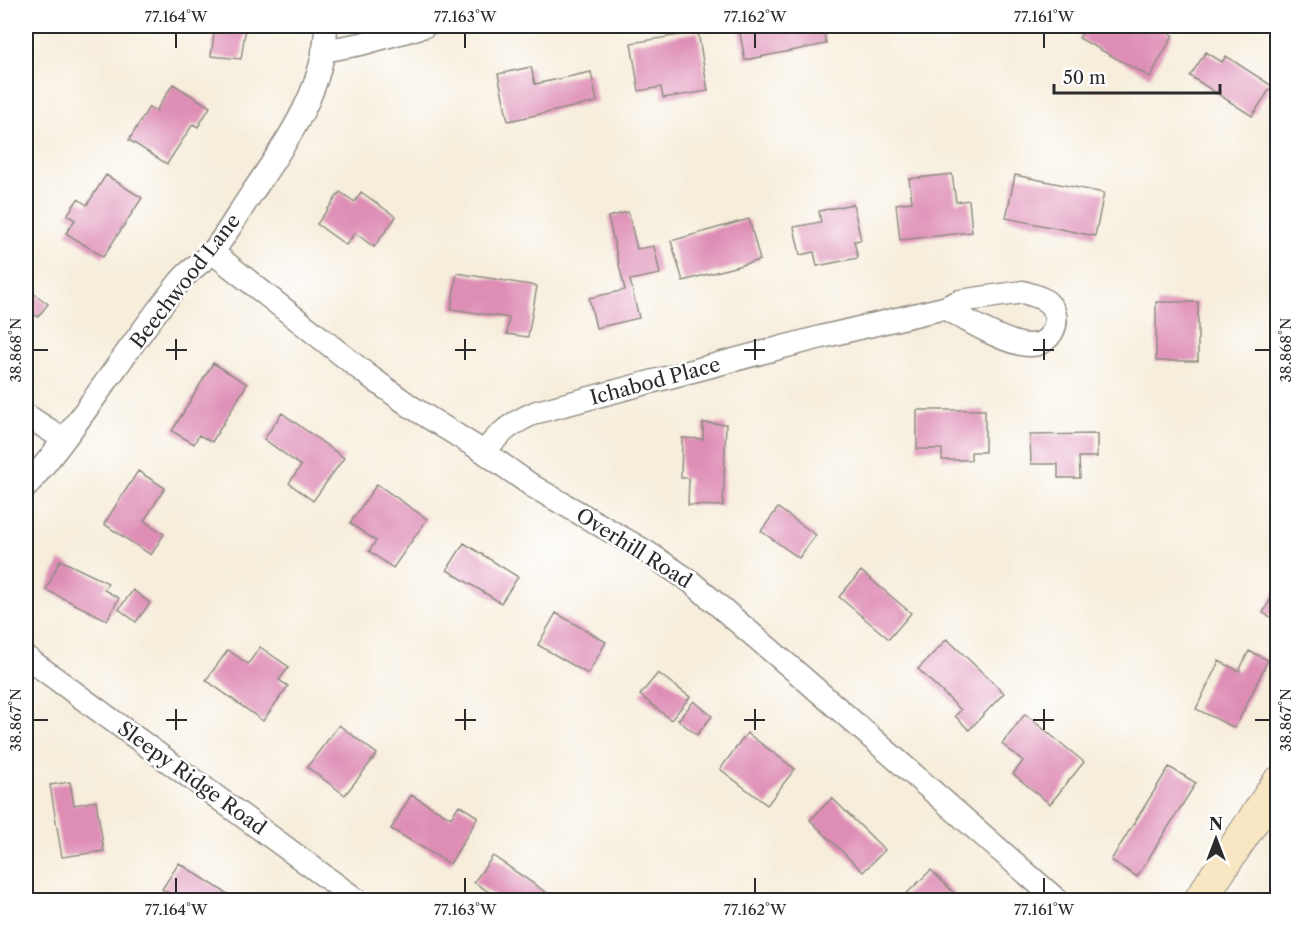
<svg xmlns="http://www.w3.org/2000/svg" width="1303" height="926" font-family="'Libre Caslon Text',serif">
	<rect width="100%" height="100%" fill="#fff"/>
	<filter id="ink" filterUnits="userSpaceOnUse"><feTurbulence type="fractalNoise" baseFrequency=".0167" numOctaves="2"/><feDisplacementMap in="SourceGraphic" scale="12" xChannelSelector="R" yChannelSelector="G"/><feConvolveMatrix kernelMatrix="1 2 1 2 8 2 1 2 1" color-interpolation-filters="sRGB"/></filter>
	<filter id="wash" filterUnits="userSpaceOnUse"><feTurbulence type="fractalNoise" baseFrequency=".008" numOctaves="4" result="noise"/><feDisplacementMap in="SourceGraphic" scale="24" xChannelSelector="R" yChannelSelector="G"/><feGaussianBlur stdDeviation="1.35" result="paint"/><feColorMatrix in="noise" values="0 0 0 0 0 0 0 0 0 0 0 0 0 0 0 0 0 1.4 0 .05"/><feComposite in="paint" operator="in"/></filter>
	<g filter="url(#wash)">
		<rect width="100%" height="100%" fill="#f6eddb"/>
		<g id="blocks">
			<path fill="#de8eb5" d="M215 26H246L241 59 211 56Z
				M750 26H823L826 44 745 60 739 28Z
				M1086 26H1155L1173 35 1150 77 1079 38Z
				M698 32 708 91 663 98 661 87 639 91 631 43Z
				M1206 52 1222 62 1226 56 1272 86 1252 116 1190 76Z
				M531 67 535 84 591 72 597 102 508 121 498 74Z
				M173 84 210 107 198 127 193 124 167 164 129 140 149 107 156 111Z
				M952 174 956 202 969 200 972 232 900 240 896 204 912 202 909 179Z
				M106 175 142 198 103 257 66 233 75 220 67 215 78 199 87 205Z
				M1015 175 1104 193 1095 236 1006 218Z
				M340 192 355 202 361 192 396 217 374 247 355 233 346 245 317 224Z
				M853 204 861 240 854 241 858 258 817 266 814 252 800 255 794 227 821 222 819 211Z
				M628 212 637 249 654 246 660 274 630 280 639 318 596 328 589 298 625 290 608 217Z
				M749 219 760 260 683 281 671 241Z
				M457 273 537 286 528 337 507 334 509 318 451 309Z
				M26 288 48 304 38 317 26 309Z
				M1156 302H1198V361H1156Z
				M213 363 247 384 212 442 199 435 194 444 172 431Z
				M917 410H985V452H971V460H942V449H917Z
				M282 413 344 458 313 501 289 483 301 466 264 439Z
				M703 423 726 424 723 506 688 505 689 478H681L682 438 703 439Z
				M1097 434V457H1079L1080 478H1058V464H1031L1030 435Z
				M138 471 165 488 144 521 164 534 151 555 104 524Z
				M377 484 427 519 393 568 369 551 376 541 350 523Z
				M778 508 816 535 799 558 761 531Z
				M464 543 518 577 501 603 447 570Z
				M60 560 108 583 104 590 119 598 107 620 46 590Z
				M861 571 911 613 889 639 839 597Z
				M1278 586V621L1263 613Z
				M133 590 150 603 136 622 119 609Z
				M556 613 606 642 588 674 538 645Z
				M947 639 1004 693 969 730 955 716 961 710 918 669Z
				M260 647 289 667 279 680 288 686 263 721 206 680 228 650 248 664Z
				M1249 651 1268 660 1235 728 1196 709 1219 661 1239 671Z
				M658 673 690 697 671 720 640 695Z
				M694 701 712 716 697 735 678 720Z
				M1025 714 1084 762 1050 804 1013 774 1023 761 1002 744Z
				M339 725 377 754 345 795 307 767Z
				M747 733 795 769 767 805 720 769Z
				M1169 767 1196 783 1137 877 1111 860Z
				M70 782 74 805 96 801 104 851 62 857 50 785Z
				M411 795 451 818 459 805 478 817 450 864 391 829Z
				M832 798 885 850 863 872 810 820Z
				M493 856 557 900H501L474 882Z
				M179 863 237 900H179L162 889Z
				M931 870 960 899 958 900H900Z"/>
		</g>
	</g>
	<g filter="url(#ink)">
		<use href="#blocks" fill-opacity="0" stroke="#908c83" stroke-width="1.5"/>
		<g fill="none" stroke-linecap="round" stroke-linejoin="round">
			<g stroke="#908c83" stroke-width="25">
				<path id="minor" d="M323 51 361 44 425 26
					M212 252 365 373 410 406 484 452 534 487 645 551 690 581 802 677 1057 900
					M1023 292C1031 295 1041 296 1048 303 1065 319 1051 346 1029 345 1007 345 965 319 944 308L960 301Z
					M26 415 63 439
					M484 452C501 431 513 422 537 412L821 337 944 308
					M26 487C81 423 125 350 178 284 188 270 205 261 214 250 228 232 239 212 252 193 286 143 325 89 326 26
					M26 657 357 900"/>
			</g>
			<g stroke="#908c83" stroke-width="34">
				<path id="secondary" d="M1200 900 1278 783"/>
			</g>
			<use href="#minor" stroke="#fff" stroke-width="22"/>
			<use href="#secondary" stroke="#f9e7c3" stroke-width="32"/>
		</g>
	</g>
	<path fill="none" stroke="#2b2b2b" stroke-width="2" d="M176 33V48M465 33V48M755 33V48M1044 33V48M176 339V360M465 339V360M755 339V360M1044 339V360M33 350H48M166 350H187M455 350H476M744 350H765M1033 350H1054M1255 350H1270M176 709V730M465 709V730M755 709V730M1044 709V730M33 720H48M166 720H187M455 720H476M744 720H765M1033 720H1054M1255 720H1270M176 878V893M465 878V893M755 878V893M1044 878V893"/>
	<g text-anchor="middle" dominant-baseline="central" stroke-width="5" stroke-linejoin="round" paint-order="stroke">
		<g font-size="20" fill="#2b2b2b" stroke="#fff">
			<text transform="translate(185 281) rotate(-52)">Beechwood Lane</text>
			<text transform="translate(655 381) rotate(-15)">Ichabod Place</text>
			<text transform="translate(634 548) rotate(32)">Overhill Road</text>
			<text transform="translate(192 778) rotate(36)">Sleepy Ridge Road</text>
		</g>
	</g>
	<rect width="1303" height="926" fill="none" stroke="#fff" stroke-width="66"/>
	<g transform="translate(1216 839)" stroke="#ffffff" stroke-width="4.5" paint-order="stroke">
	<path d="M0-4.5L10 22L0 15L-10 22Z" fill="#2b2b2b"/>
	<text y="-9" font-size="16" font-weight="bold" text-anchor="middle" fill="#2b2b2b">N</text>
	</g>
	<path d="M1054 84v9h166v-9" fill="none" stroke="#2b2b2b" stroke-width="3"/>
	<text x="1063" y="84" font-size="18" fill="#2b2b2b" stroke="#ffffff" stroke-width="4.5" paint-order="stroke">50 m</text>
	<rect x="33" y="33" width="1237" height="860" fill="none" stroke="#2b2b2b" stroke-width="2"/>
	<g font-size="15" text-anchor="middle" fill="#2b2b2b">
		<text x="176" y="22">77.164°W</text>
		<text x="465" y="22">77.163°W</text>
		<text x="755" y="22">77.162°W</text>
		<text x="1044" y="22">77.161°W</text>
		<text transform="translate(16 350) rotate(-90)" y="5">38.868°N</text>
		<text transform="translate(1286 350) rotate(-90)" y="5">38.868°N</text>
		<text transform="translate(16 720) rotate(-90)" y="5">38.867°N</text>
		<text transform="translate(1286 720) rotate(-90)" y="5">38.867°N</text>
		<text x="176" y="915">77.164°W</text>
		<text x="465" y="915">77.163°W</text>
		<text x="755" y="915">77.162°W</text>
		<text x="1044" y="915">77.161°W</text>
	</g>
</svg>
